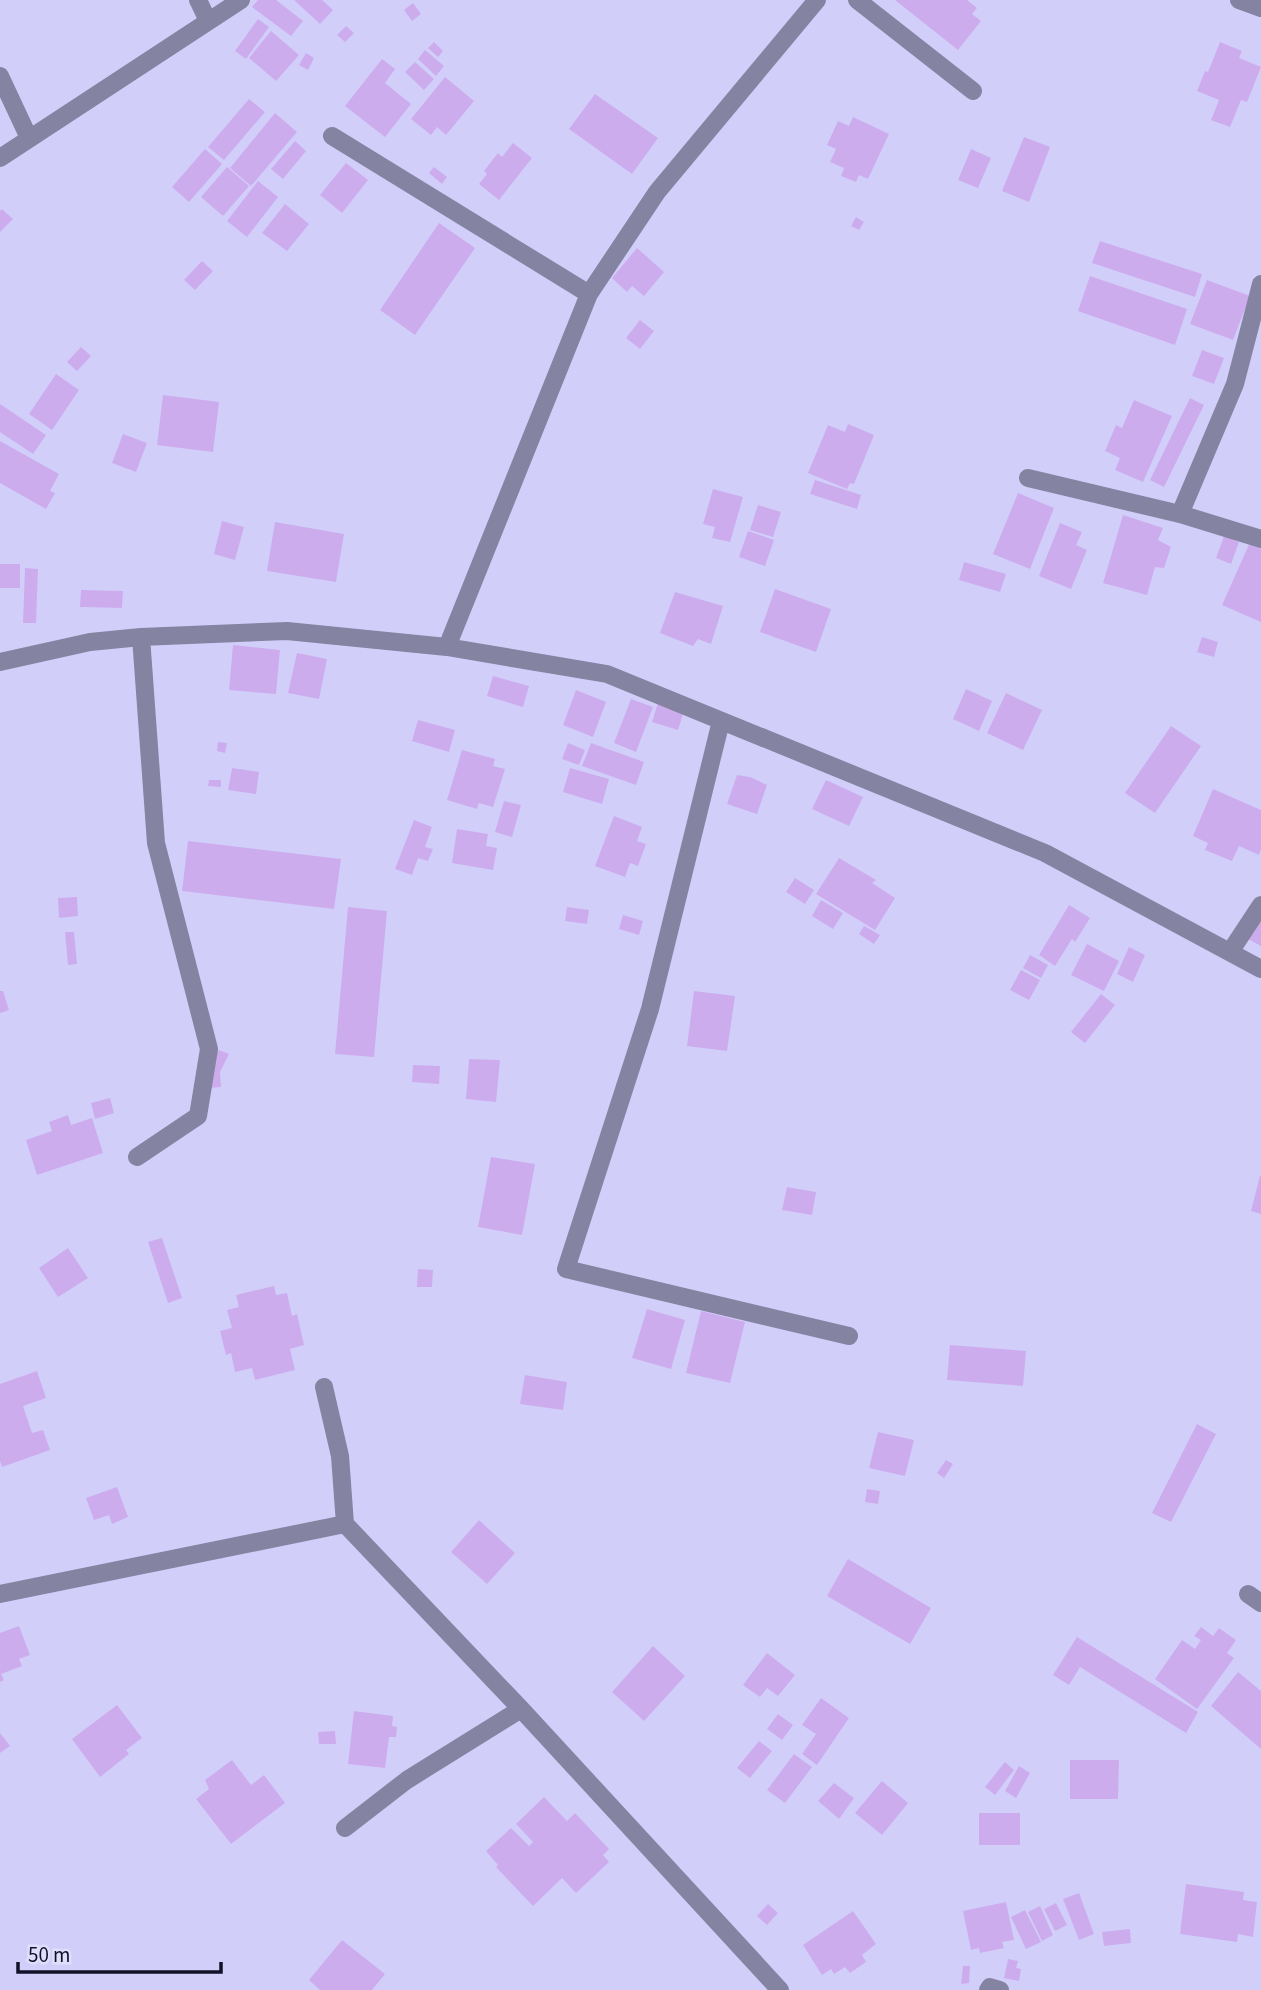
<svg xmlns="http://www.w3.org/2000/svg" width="1261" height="1990" font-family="'Source Sans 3',sans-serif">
	<rect width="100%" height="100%" fill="#d1cffa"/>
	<path fill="#cdacee" d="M258 0H276L303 21 291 36 252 7Z
		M294 0H322L333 10 320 24Z
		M895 0H967L977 8 972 14 981 21 958 50Z
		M413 3 421 14 412 21 404 10Z
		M258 19 269 27 246 59 235 51Z
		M346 26 354 33 345 42 337 35Z
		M271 31 299 55 276 81 249 58Z
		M434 42 443 51 438 57 428 48Z
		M1220 42 1242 51 1239 58 1261 67 1247 102 1241 100 1230 127 1211 120 1219 100 1197 91 1205 71 1208 72Z
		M425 50 444 66 436 76 418 59Z
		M306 53 314 58 308 70 299 65Z
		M382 59 395 69 385 83 411 104 385 137 345 106Z
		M415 62 434 79 424 90 405 72Z
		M445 77 474 101 446 135 437 127 431 135 411 119Z
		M595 94 658 138 632 174 569 129Z
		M249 99 265 112 224 160 208 147Z
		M275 113 297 132 251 186 230 168Z
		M853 117 889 134 868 179 859 175 856 182 841 176 844 168 830 162 836 149 827 145 838 121 849 126Z
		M1024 137 1050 147 1029 202 1002 191Z
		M295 141 306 151 283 179 271 169Z
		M513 143 532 158 499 200 479 184 487 174 484 171 498 153 502 157Z
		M205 149 222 164 189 202 172 187Z
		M971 149 991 158 978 188 958 180Z
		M346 163 368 180 342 213 320 195Z
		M227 167 249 186 223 216 201 197Z
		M434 167 447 177 442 184 429 173Z
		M258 181 278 197 247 237 227 221Z
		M285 204 309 224 287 251 262 233Z
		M2 209 13 219 0 232V211Z
		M856 217 864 222 859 230 851 226Z
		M439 223 475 248 415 335 380 310Z
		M1100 241 1202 274 1195 297 1092 263Z
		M637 248 664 272 644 296 632 286 627 292 612 278Z
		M202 261 213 271 195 290 184 280Z
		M1090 276 1187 309 1175 345 1078 311Z
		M1207 280 1250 296 1233 340 1190 324Z
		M640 320 654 331 640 349 626 338Z
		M81 347 91 356 77 371 67 362Z
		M1202 350 1224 358 1214 384 1192 376Z
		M56 374 79 390 52 430 29 414Z
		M163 395 219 402 213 452 157 445Z
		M1190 398 1204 405 1164 487 1150 480Z
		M1134 400 1172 416 1143 482 1115 470 1120 458 1105 451 1116 425 1122 428Z
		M0 404 46 435 33 454 0 432Z
		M848 424 874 435 854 484 850 483 847 489 808 473 828 425 845 432Z
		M123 434 147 443 136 472 112 463Z
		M0 441 59 474 50 491 55 493 46 509 0 483Z
		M815 480 861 495 857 509 810 494Z
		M713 489 743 497 730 542 712 538 715 527 703 524Z
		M1018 493 1054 508 1030 569 993 554Z
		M758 505 781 512 773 537 750 530Z
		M1123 515 1163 528 1158 540 1171 547 1164 568 1155 567 1147 595 1103 583Z
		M222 521 244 527 235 560 214 554Z
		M275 522 344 534 336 582 267 571Z
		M1060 523 1082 532 1076 545 1087 550 1071 589 1039 576Z
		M748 531 774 540 765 566 739 557Z
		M1224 536 1239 542 1231 564 1216 558Z
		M1251 540 1261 544V622L1222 605Z
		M964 562 1006 574 1000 592 959 580Z
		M0 564H20V588H0Z
		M25 568 38 569 36 623H23Z
		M775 589 831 609 816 652 760 632Z
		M81 590 123 591 122 608 80 607Z
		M675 592 723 606 711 644 698 639 693 646 660 633Z
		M1202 637 1218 642 1214 657 1197 652Z
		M233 645 280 650 276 694 229 690Z
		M297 653 327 659 319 699 288 693Z
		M493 676 529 686 523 707 487 696Z
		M966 689 992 701 979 731 953 719Z
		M576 690 606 702 593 737 563 725Z
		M1006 693 1042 710 1023 750 987 733Z
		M631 699 653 707 636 752 614 743Z
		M658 703 684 711 678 730 652 722Z
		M418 720 455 730 449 752 412 741Z
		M1171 726 1201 746 1155 813 1125 793Z
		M218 742 227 743 225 753 217 751Z
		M568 743 585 750 579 765 562 759Z
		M591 743 644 762 636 785 582 766Z
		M462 750 495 759 493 766 505 769 493 807 479 803 477 809 447 800Z
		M232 768 259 772 256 794 228 790Z
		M570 768 609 779 602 804 563 792Z
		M737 775 750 777 767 785 757 814 727 804Z
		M209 780H221V787L208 786Z
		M826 780 863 797 849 826 812 809Z
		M1213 789 1261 810V849L1259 855 1239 846 1232 861 1205 850 1208 843 1193 836Z
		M504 801 521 805 512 837 495 832Z
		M614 816 642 827 637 841 646 844 638 866 630 863 625 877 595 866Z
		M414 820 432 827 425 847 433 849 428 861 418 858 412 875 395 869Z
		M457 829 488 834 486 846 497 848 493 870 452 863Z
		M188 841 341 859 334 909 182 891Z
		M839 858 876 880 872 883 895 898 875 930 816 894Z
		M795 878 814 890 805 904 786 892Z
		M77 897 78 916 59 918 58 898Z
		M821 900 843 913 833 929 812 916Z
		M1069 905 1090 918 1075 942 1072 939 1055 966 1039 955Z
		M348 907 387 911 374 1057 335 1054Z
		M567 907 589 910 587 924 565 921Z
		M623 915 643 921 639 935 619 929Z
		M1261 916V946L1248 939Z
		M864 926 880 935 874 944 859 934Z
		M65 932H74L77 964 68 965Z
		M1087 944 1119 961 1104 991 1071 975Z
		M1129 947 1145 955 1133 982 1117 974Z
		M1030 955 1048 965 1041 978 1023 968Z
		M1021 970 1040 980 1029 1000 1010 990Z
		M0 991H3L9 1010 0 1013Z
		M694 991 735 996 727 1051 687 1046Z
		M1101 994 1115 1005 1085 1043 1071 1032Z
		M219 1050 229 1054 220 1072 221 1087 210 1088 208 1068Z
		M469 1059 500 1060 496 1102 466 1099Z
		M413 1065 440 1066 439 1084 412 1082Z
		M110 1098 114 1113 95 1119 91 1103Z
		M68 1115 71 1125 92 1118 103 1153 37 1175 26 1140 52 1131 49 1122Z
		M491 1157 535 1164 522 1235 478 1227Z
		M1260 1176H1261V1214L1251 1211Z
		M787 1187 816 1192 812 1215 782 1210Z
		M162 1238 182 1298 168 1303 148 1242Z
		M68 1248 88 1278 58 1297 39 1268Z
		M418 1269 433 1270 432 1287H417Z
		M274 1286 276 1295 287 1293 292 1316 297 1314 304 1345 290 1349 295 1370 255 1380 252 1368 235 1372 231 1353 226 1355 220 1331 232 1328 227 1310 239 1307 236 1295Z
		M647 1309 685 1320 671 1369 632 1358Z
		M701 1311 745 1322 730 1383 686 1373Z
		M950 1345 1026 1351 1023 1386 947 1380Z
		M37 1371 46 1398 23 1406 32 1433 43 1430 50 1450 2 1467 0 1461V1384Z
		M525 1375 567 1382 563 1410 520 1404Z
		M1197 1424 1216 1434 1171 1522 1152 1513Z
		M878 1432 914 1440 905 1476 869 1468Z
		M946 1460 953 1464 944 1478 937 1473Z
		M117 1487 128 1517 112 1524 109 1515 94 1520 86 1498Z
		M867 1489 880 1491 878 1504 865 1502Z
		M479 1520 515 1553 487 1584 451 1552Z
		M848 1559 931 1608 910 1644 827 1596Z
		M19 1626 30 1655 19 1659 22 1666 1 1674 4 1680 0 1682V1633Z
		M1201 1627 1213 1636 1219 1628 1236 1640 1227 1653 1234 1658 1197 1709 1155 1679 1182 1640 1195 1649 1201 1640 1194 1636Z
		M1077 1637 1198 1712 1186 1733 1080 1667 1069 1685 1053 1675Z
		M653 1646 685 1676 644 1721 612 1692Z
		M767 1653 795 1675 778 1696 767 1688 760 1697 743 1685Z
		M1238 1672 1261 1691V1749L1211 1706Z
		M821 1698 849 1718 817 1765 802 1754 816 1734 802 1725Z
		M117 1705 142 1738 126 1750 129 1754 100 1777 72 1739Z
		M354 1711 393 1716 392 1726 397 1727 396 1737H389L385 1768 348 1764Z
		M778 1714 793 1725 782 1740 767 1729Z
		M335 1731 336 1744H319L318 1732Z
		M0 1733 10 1746 0 1753Z
		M759 1741 772 1751 750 1778 737 1768Z
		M794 1754 812 1767 785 1803 767 1790Z
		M232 1760 251 1785 264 1775 285 1803 231 1844 196 1799 209 1789 205 1780Z
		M1070 1760H1119L1118 1799H1070Z
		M1005 1762 1014 1770 995 1795 985 1787Z
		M1019 1766 1030 1773 1016 1798 1005 1791Z
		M882 1781 908 1803 882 1835 855 1813Z
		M834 1783 854 1798 839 1819 818 1801Z
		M544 1797 567 1821 575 1813 609 1849 603 1855 609 1862 576 1893 562 1878 533 1906 496 1867 498 1865 486 1851 511 1828 529 1846 533 1842 516 1824Z
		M979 1813H1020V1845H979Z
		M1186 1884 1244 1892 1243 1900 1257 1902 1253 1937 1238 1934 1237 1942 1180 1934Z
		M1079 1893 1094 1934 1079 1940 1063 1899Z
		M1006 1902 1014 1940 1002 1942 1004 1948 980 1953 979 1948 971 1950 963 1911Z
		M1056 1903 1067 1925 1055 1931 1044 1909Z
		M768 1904 778 1913 767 1925 757 1916Z
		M1040 1906 1053 1935 1042 1941 1028 1912Z
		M1025 1910 1041 1942 1026 1949 1011 1917Z
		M853 1911 876 1944 862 1955 866 1962 850 1973 845 1967 834 1974 831 1969 822 1975 803 1945Z
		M1130 1929 1131 1943 1104 1946 1102 1932Z
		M342 1940 385 1974 372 1990H320L309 1980Z
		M1008 1959 1018 1961 1016 1968 1021 1969 1019 1981 1004 1978Z
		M963 1966H970L969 1983 961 1984Z"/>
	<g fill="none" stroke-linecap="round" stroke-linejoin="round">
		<path stroke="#8483a1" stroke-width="18" d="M198 0 208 21
			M857 0 973 91
			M1239 0 1261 8
			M0 76 29 138
			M332 136 589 294
			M0 158 241 0
			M1028 478 1180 514 1261 539
			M1180 514 1235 384 1261 284
			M447 647 589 294 657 192 817 0
			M0 662 90 642 141 637 287 631 447 647 607 674 1045 853 1261 969
			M721 721 650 1009 566 1269 849 1336
			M1230 952 1261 905
			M137 1157 198 1116 209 1049 156 843 141 637
			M324 1387 340 1456 345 1524 521 1709 780 1990
			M0 1594 345 1524
			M1248 1594 1261 1603
			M345 1828 407 1780 521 1709
			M988 1990 990 1987 1000 1990"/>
	</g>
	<path d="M18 1962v10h203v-10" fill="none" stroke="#131029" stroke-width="3.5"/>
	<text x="28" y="1962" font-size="21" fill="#131029" stroke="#dfdefb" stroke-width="5" paint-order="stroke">50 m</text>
</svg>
